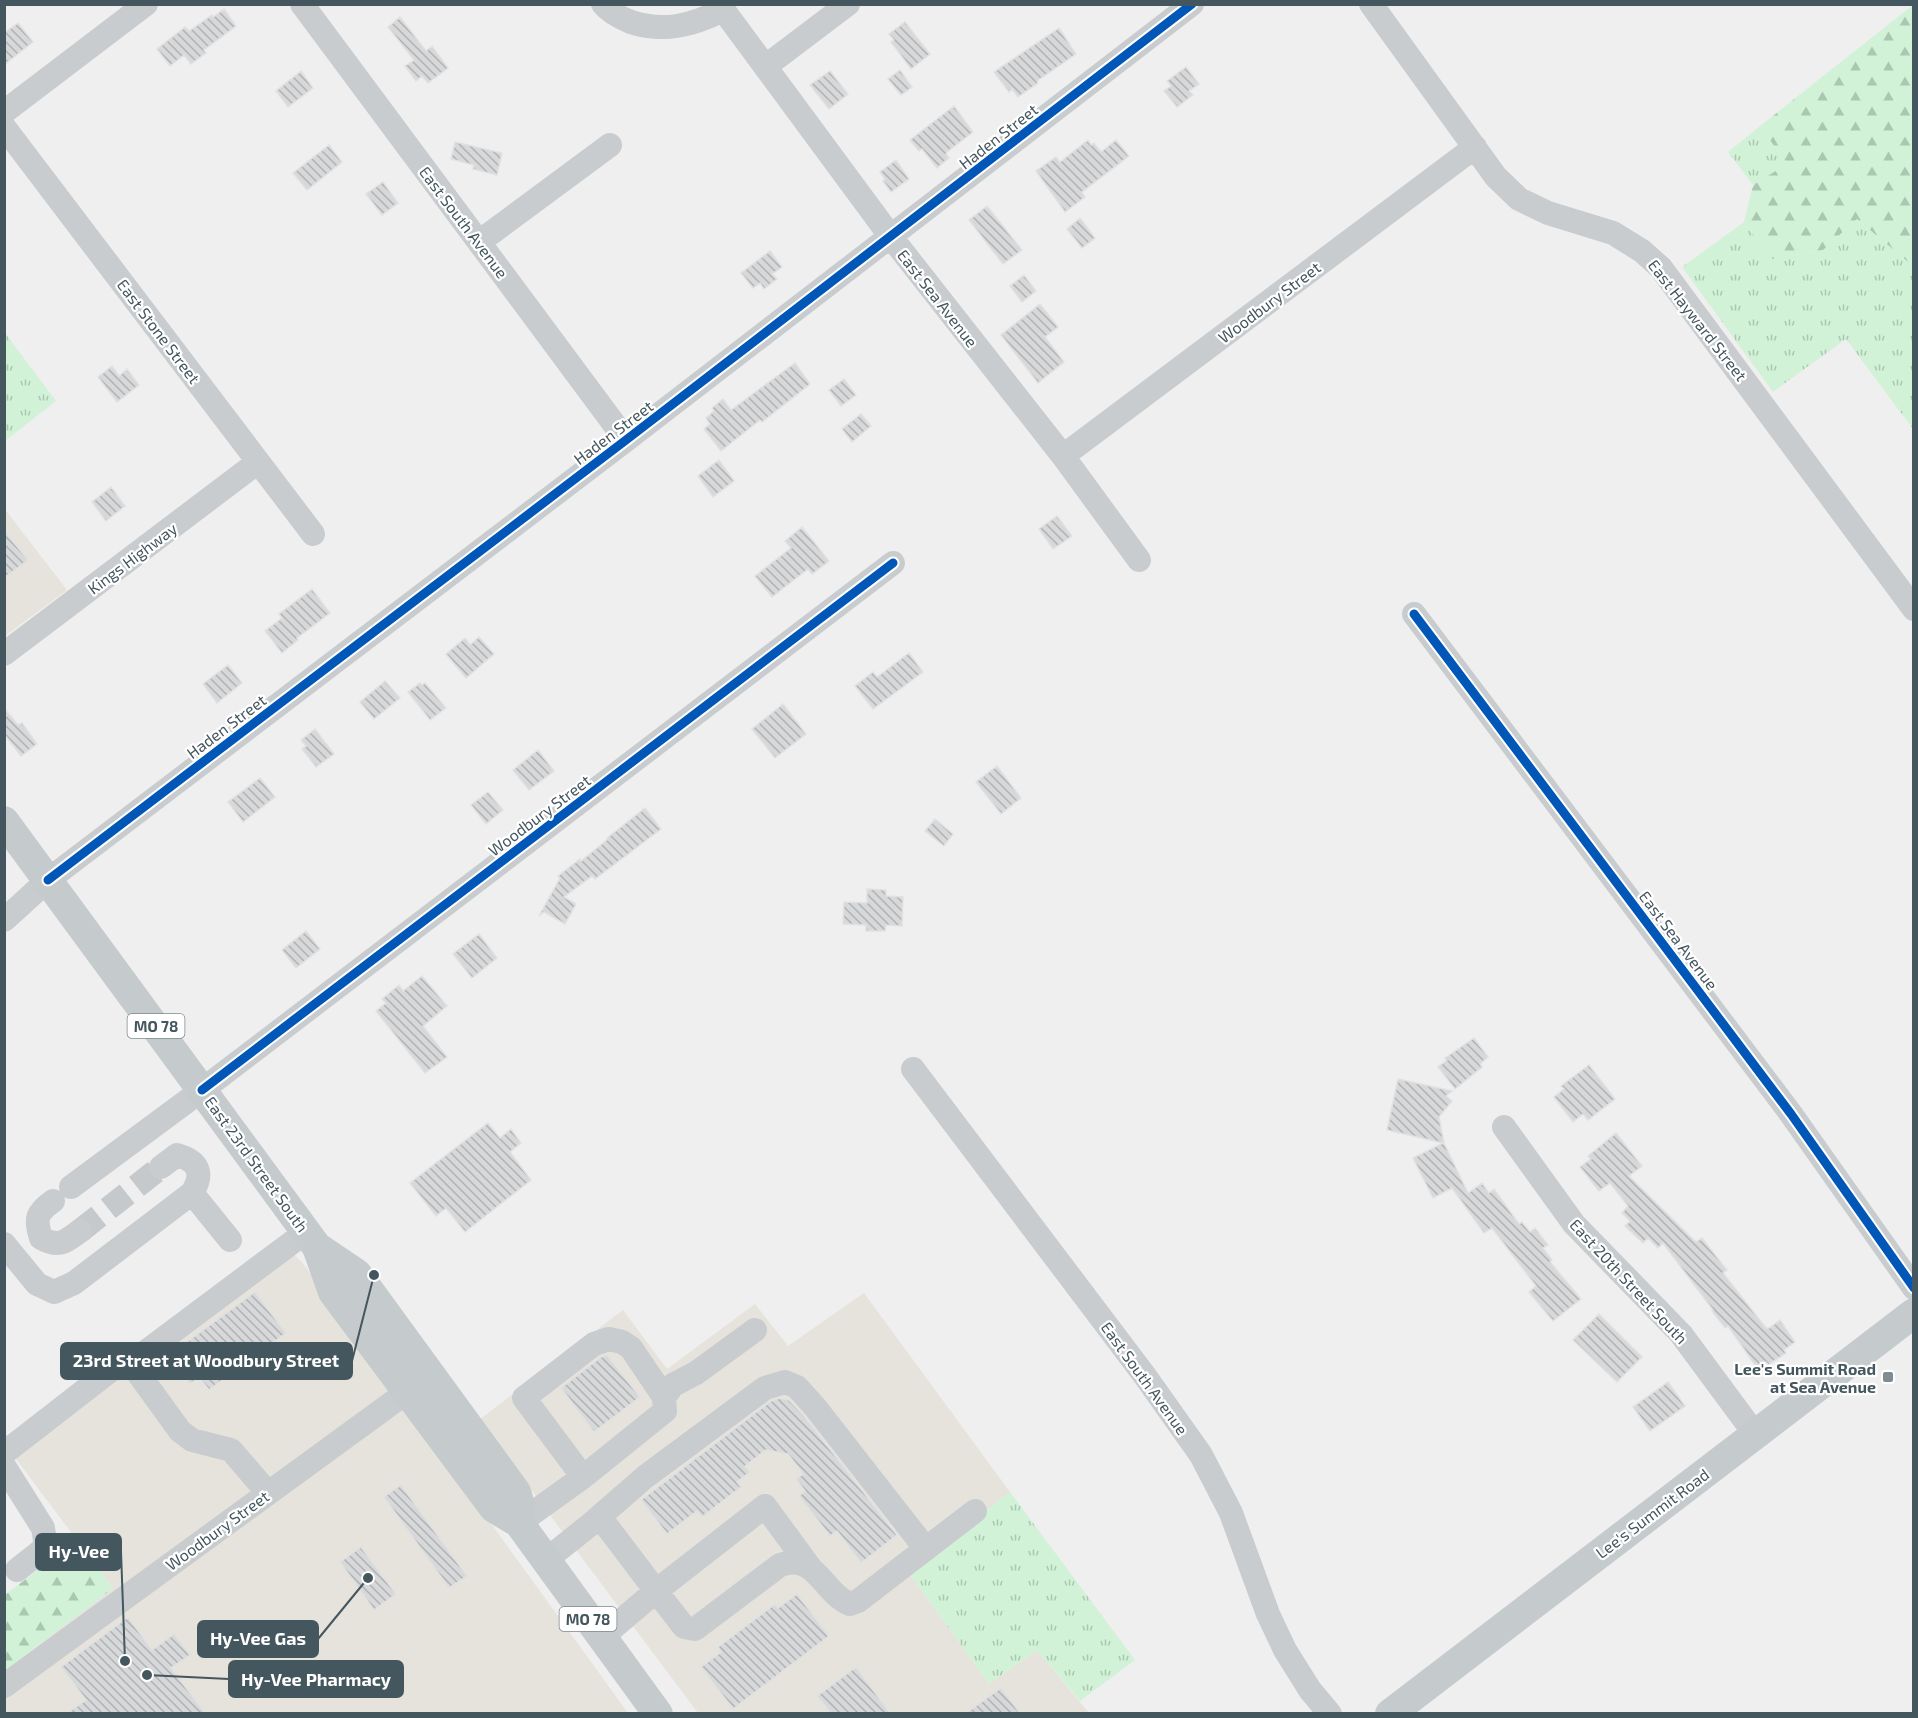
<svg xmlns="http://www.w3.org/2000/svg" width="1918" height="1718" font-family="'Exo 2',sans-serif">
	<defs>
		<pattern id="grass-tufts" width="24" height="20" patternUnits="userSpaceOnUse" patternTransform="scale(1.5)"><rect width="24" height="20" fill="#d1f2d7"/><path d="M3 7l-1-3M5 7V3M7 7l1-3M15 17l-1-3M17 17v-4M19 17l1-3" fill="none" stroke="#abc7b2"/></pattern>
		<pattern id="forest-firs" width="22" height="20" patternUnits="userSpaceOnUse" patternTransform="scale(1.5)"><rect width="22" height="20" fill="#d1f2d7"/><path d="M5 1l3.5 6h-7zM16 11l3.5 6h-7z" fill="#abc7b2"/></pattern>
		<pattern id="building-back-hatch" width="6" height="6" patternUnits="userSpaceOnUse" patternTransform="scale(1.5)"><rect width="6" height="6" fill="#d7d8d9"/><path d="M-1 5l2 2M0 0l6 6M5-1l2 2" fill="none" stroke="#b0b2b3"/></pattern>
	</defs>
	<rect width="100%" height="100%" fill="#f0efef"/>
	<path fill="#e6e2dc" d="M4 508 67 590 5 636H4Z
		M278 1240 302 1262 628 1713 5 1714V1671L113 1588 7 1447Z
		M864 1293 1010 1492 909 1573 989 1684 1037 1650 1089 1713H698L479 1420 623 1310 667 1369 755 1304 788 1346Z"/>
	<path fill="url(#grass-tufts)" d="M1760 126 1787 164 1753 185 1728 152Z
		M1857 219 1913 266V429L1846 339 1773 392 1682 267 1744 222 1773 259 1823 250Z
		M5 333 56 401 5 441 4 333Z
		M1010 1492 1135 1660 1080 1701 1037 1650 989 1684 909 1573Z"/>
	<path fill="url(#forest-firs)" d="M1913 5V266L1857 219 1823 250 1772 259 1744 222 1753 185 1787 164 1760 126Z
		M77 1540 113 1588 5 1671V1595Z"/>
	<path fill="url(#building-back-hatch)" stroke="#e1e1e2" stroke-width="1.5" d="M224 9 236 26 204 50 206 53 191 64 184 55 170 66 157 49 185 27 189 31 212 15 213 17Z
		M400 17 426 51 432 46 448 68 428 83 422 76 416 81 405 66 414 60 388 27Z
		M905 22 930 54 911 69 891 42 894 40 889 34Z
		M18 23 33 42 4 65V33Z
		M1059 28 1076 54 1037 81 1038 83 1018 97 1012 89 1009 92 994 72Z
		M1186 67 1199 84 1189 91 1193 95 1177 107 1164 91 1171 86 1167 81Z
		M900 70 912 87 901 95 888 79Z
		M301 71 313 88 288 107 276 91Z
		M830 71 848 94 829 109 810 85Z
		M954 106 973 132 947 152 946 154 949 158 937 168 922 149 919 151 910 140Z
		M1088 140 1091 145 1094 143 1101 152 1116 140 1129 156 1082 192 1085 197 1065 212 1036 171 1056 157 1060 162Z
		M455 142 502 153 497 175 473 169 474 165 451 159Z
		M329 145 342 162 307 190 293 173Z
		M896 160 909 179 891 192 883 181 885 179 880 172Z
		M383 182 398 203 382 215 366 194Z
		M987 206 1022 250 1003 264 969 220Z
		M1080 218 1095 238 1082 248 1067 229Z
		M770 251 782 267 772 274 777 279 764 289 760 283 753 288 741 273Z
		M1024 275 1036 291 1022 302 1010 286Z
		M1040 304 1058 327 1045 337 1064 362 1038 383 1001 335Z
		M795 363 810 384 762 422 760 420 721 451 704 429 710 424 706 418 714 411 712 408 723 399 731 410Z
		M112 366 119 376 127 369 139 385 117 402 98 377Z
		M844 379 856 395 841 406 829 390Z
		M861 414 871 426 852 442 842 429Z
		M719 460 734 481 713 497 698 476Z
		M111 487 125 506 106 521 92 502Z
		M1057 516 1072 536 1053 549 1039 529Z
		M802 527 829 561 812 574 808 569 772 597 755 576 791 548 785 541Z
		M4 530 28 560 4 578Z
		M312 589 330 613 297 638 298 640 282 653 265 631 282 618 279 614Z
		M479 637 494 654 466 678 446 654 465 638 470 645Z
		M909 653 923 672 873 709 855 686 873 672 877 677Z
		M228 665 242 683 217 703 203 684Z
		M385 681 400 698 374 719 360 702Z
		M420 683 422 685 425 683 446 708 430 720 408 692Z
		M783 704 806 734 775 758 752 729Z
		M4 708 18 725 22 723 37 744 21 756 4 734Z
		M315 729 334 754 316 767 302 749 306 746 301 740Z
		M538 750 554 771 529 790 513 770Z
		M997 766 1021 798 1001 814 976 782Z
		M260 778 275 797 243 822 228 802Z
		M488 792 503 810 486 824 471 805Z
		M645 808 661 829 595 879 592 876 564 897 576 904 565 924 544 912 539 916 560 878 558 876 580 859 581 861 608 839 607 838Z
		M935 819 953 834 944 846 925 831Z
		M867 889 886 890V896L903 897 902 926 886 925 885 931H866V925L843 924 844 902 867 903Z
		M306 931 320 949 296 968 282 950Z
		M479 934 497 958 472 978 453 954Z
		M422 976 447 1006 423 1026 447 1057 425 1073 376 1011 386 1003 382 999 399 985 403 991Z
		M1474 1038 1488 1057 1480 1064 1482 1067 1455 1089 1438 1067 1447 1060 1445 1058Z
		M1589 1065 1615 1099 1588 1120 1583 1114 1573 1122 1554 1097 1564 1089 1561 1086Z
		M1398 1079 1452 1091 1446 1096 1452 1101 1439 1117 1444 1143 1468 1193 1482 1183 1489 1193 1494 1189 1519 1224 1522 1222 1530 1232 1535 1228 1548 1245 1543 1248 1552 1260 1550 1262 1581 1299 1553 1321 1529 1292 1536 1286 1492 1228 1484 1233 1452 1188 1433 1198 1413 1158 1443 1143 1387 1130Z
		M488 1123 500 1138 511 1129 521 1143 510 1152 531 1180 465 1232 446 1208 436 1216 410 1183Z
		M1616 1133 1642 1166 1629 1176 1696 1242 1702 1238 1727 1270 1723 1273 1766 1328H1769L1780 1320 1795 1342 1784 1350 1786 1353 1768 1365 1766 1362 1757 1368 1728 1326 1725 1328 1712 1311 1713 1310 1663 1243 1658 1248 1648 1238 1643 1243 1625 1226 1630 1221 1622 1213 1628 1206 1610 1183 1599 1191 1580 1167 1591 1159 1588 1156Z
		M255 1292 286 1333 209 1390 199 1377 190 1384 169 1355Z
		M1599 1314 1642 1357 1617 1382 1573 1340Z
		M607 1355 640 1397 594 1432 561 1388 601 1357Z
		M1668 1382 1685 1406 1650 1431 1633 1407Z
		M780 1398 789 1400 804 1416 897 1535 861 1563 837 1531 830 1536 799 1496 805 1491 796 1479 803 1474 788 1454 766 1450 745 1466 750 1472 737 1482 741 1487 702 1517 697 1511 667 1534 641 1500 771 1401Z
		M401 1485 467 1576 449 1588 384 1497Z
		M361 1547 396 1594 374 1610 340 1562Z
		M797 1594 829 1636 733 1709 701 1667 721 1652 718 1647 775 1604 778 1608Z
		M128 1617 152 1650 174 1634 190 1655 171 1668 205 1713H67L86 1700 61 1667Z
		M856 1667 890 1713H831L817 1696Z
		M1001 1688 1020 1713H966Z"/>
	<g fill="none" stroke-linecap="round" stroke-linejoin="round">
		<path stroke="#c5c9cb" stroke-width="24" stroke-dasharray="24 12" stroke-linecap="butt" d="M80 1231 161 1167"/>
		<path stroke="#c8ccce" stroke-width="24" d="M302 4 626 440
			M603 4C610 13 621 18 631 22 664 33 693 25 723 10
			M719 4 891 237 1063 456 1139 560
			M1371 4 1496 177 1519 199 1548 213 1613 233 1642 251 1661 268 1914 609
			M766 66 848 4
			M4 112 146 4
			M4 127 313 534
			M479 242 610 145
			M1063 456 1475 147
			M1414 614 1791 1114 1914 1288
			M4 654 258 462
			M4 920 48 880 626 440 1192 4
			M913 1069 1145 1376 1201 1455 1231 1513 1268 1614 1285 1650 1310 1690 1330 1714
			M1504 1127 1574 1224 1681 1334 1755 1434
			M71 1187 202 1090 893 563
			M192 1193 230 1240
			M53 1201C36 1213 35 1219 41 1238 59 1248 65 1242 80 1231
			M4 1244 37 1284 54 1292 74 1283 192 1193C204 1174 199 1161 177 1155L161 1167
			M4 1453 111 1370 124 1365H136
			M4 1466 43 1528 46 1547 17 1570
			M583 1477 665 1411 664 1397 673 1385 696 1373 755 1330
			M268 1493 231 1450 192 1440 180 1431 138 1373 136 1365 140 1356 306 1232
			M519 1523 583 1477 524 1398 594 1344 609 1339 622 1342 631 1348 664 1397
			M591 1524 645 1477 765 1388 785 1382 797 1387 815 1407 926 1549
			M546 1560 591 1524 599 1521 606 1525 656 1591 765 1506 809 1566
			M602 1637 656 1591 684 1627 695 1629 780 1565C817 1552 822 1593 850 1604L858 1601 975 1511
			M4 1686 422 1381"/>
		<path stroke="#c5cacc" stroke-width="30" d="M4 821 317 1247 333 1292 494 1508 519 1523 658 1714
			M317 1247 357 1274 516 1492 520 1505 519 1523
			M1390 1714 1914 1313"/>
		<g stroke="#fff" stroke-width="13">
			<path id="cycleway" d="M1414 614 1791 1114 1914 1288
				M48 880 626 440 1192 4
				M202 1090 893 563"/>
		</g>
		<use href="#cycleway" stroke="#0057b8" stroke-width="9"/>
	</g>
	<rect fill="#808c91" stroke="#fff" stroke-width="2" x="1882" y="1371" width="12" height="12" rx="3"/>
	<g text-anchor="middle" dominant-baseline="central" stroke-width="4.5" stroke-linejoin="round" paint-order="stroke">
		<g fill="#fff" stroke="#7c898e" stroke-width="1.5">
			<rect x="127.5" y="1014" width="57" height="24" rx="4.5"/>
			<rect x="559.5" y="1607" width="57" height="24" rx="4.5"/>
		</g>
		<g font-size="15" font-weight="bold" fill="#44565e">
			<text x="156" y="1026">MO 78</text>
			<text x="588" y="1619">MO 78</text>
		</g>
		<g font-size="16" fill="#44565e" stroke="#fff">
			<text transform="translate(998 136) rotate(-38)">Haden Street</text>
			<text transform="translate(464 222) rotate(53)">East South Avenue</text>
			<text transform="translate(938 298) rotate(52)">East Sea Avenue</text>
			<text transform="translate(1269 302) rotate(-37)">Woodbury Street</text>
			<text transform="translate(1698 320) rotate(52)">East Hayward Street</text>
			<text transform="translate(159 331) rotate(53)">East Stone Street</text>
			<text transform="translate(613 432) rotate(-37)">Haden Street</text>
			<text transform="translate(132 558) rotate(-37)">Kings Highway</text>
			<text transform="translate(226 726) rotate(-37)">Haden Street</text>
			<text transform="translate(539 815) rotate(-37)">Woodbury Street</text>
			<text transform="translate(1679 940) rotate(53)">East Sea Avenue</text>
			<text transform="translate(257 1164) rotate(54)">East 23rd Street South</text>
			<text transform="translate(1629 1281) rotate(47)">East 20th Street South</text>
			<text transform="translate(1145 1378) rotate(54)">East South Avenue</text>
			<text transform="translate(1652 1513) rotate(-37)">Lee's Summit Road</text>
			<text transform="translate(217 1530) rotate(-36)">Woodbury Street</text>
		</g>
		<g font-size="16" font-weight="bold" fill="#44565e" stroke="#fff" text-anchor="end">
			<text x="1876" y="1368">Lee's Summit Road<tspan x="1876" dy="18">at Sea Avenue</tspan></text>
		</g>
	</g>
	<path fill="none" stroke="#44565e" stroke-width="2" d="M374 1275L352 1361M125 1661L121 1552M368 1578L318 1639M147 1675L229 1679"/>
	<g fill="#44565e" stroke="#fff" stroke-width="2">
		<circle cx="374" cy="1275" r="6"/>
		<circle cx="125" cy="1661" r="6"/>
		<circle cx="368" cy="1578" r="6"/>
		<circle cx="147" cy="1675" r="6"/>
	</g>
	<g fill="#44565e" stroke="#44565e" stroke-width="2">
		<rect x="61" y="1343" width="291" height="36" rx="6"/>
		<rect x="36" y="1534" width="85" height="36" rx="6"/>
		<rect x="198" y="1621" width="120" height="36" rx="6"/>
		<rect x="229" y="1661" width="174" height="36" rx="6"/>
	</g>
	<g font-size="18" text-anchor="middle" font-weight="bold" fill="#fff">
		<text x="206" y="1367">23rd Street at Woodbury Street</text>
		<text x="79" y="1558">Hy-Vee</text>
		<text x="258" y="1645">Hy-Vee Gas</text>
		<text x="316" y="1686">Hy-Vee Pharmacy</text>
	</g>
	<rect width="1918" height="1718" fill="none" stroke="#44565e" stroke-width="12"/>
</svg>
